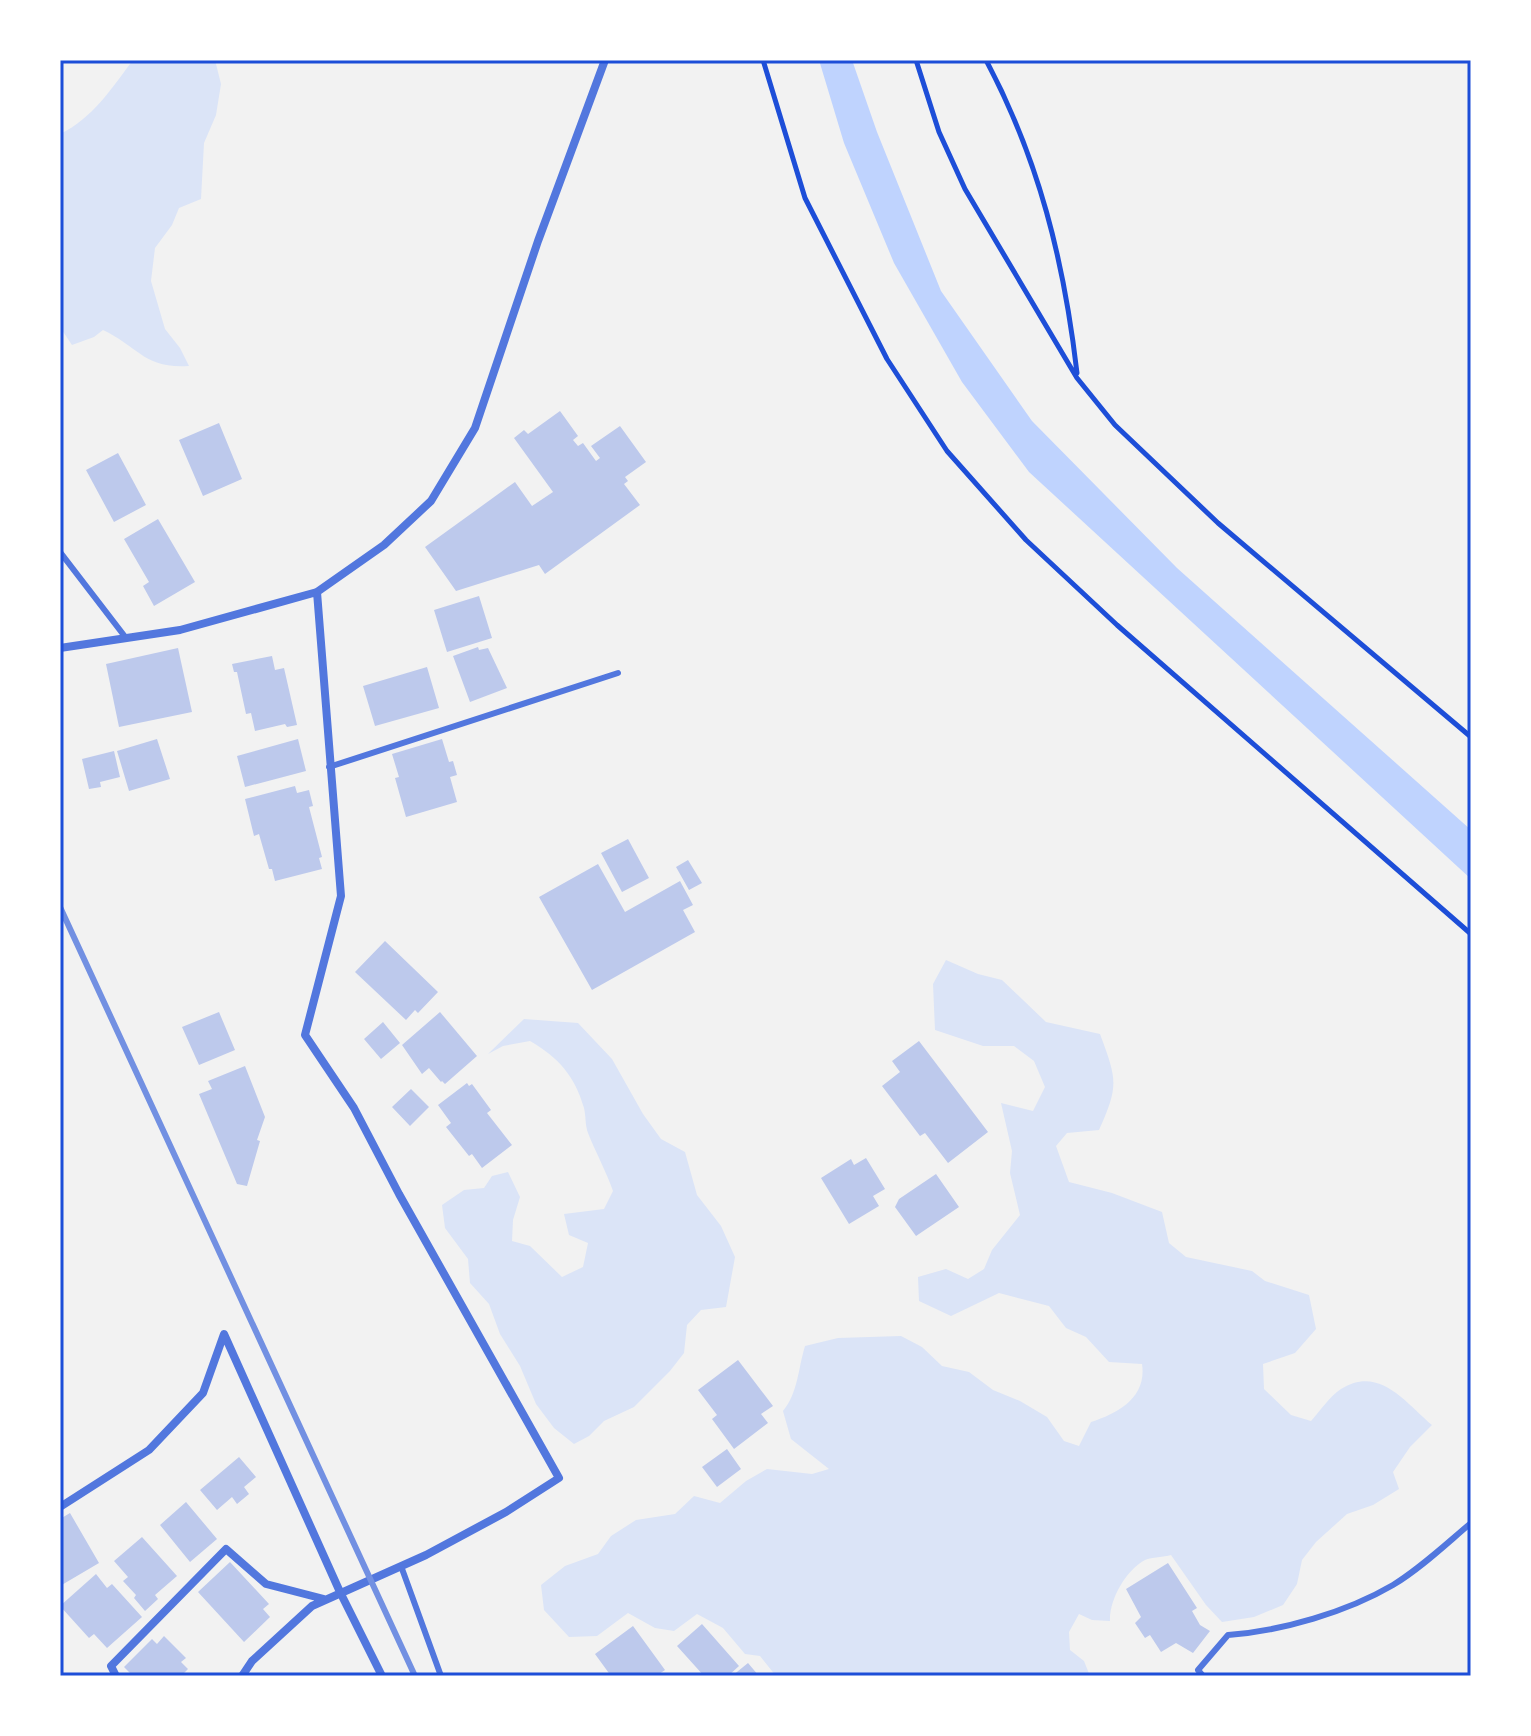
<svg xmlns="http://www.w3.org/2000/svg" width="1531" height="1736" font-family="'PT Sans Narrow',sans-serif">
	<rect width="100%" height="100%" fill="#f2f2f2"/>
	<path fill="#dbe4f7" d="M133 60H215L221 84 216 115 204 143 201 199 179 208 172 225 155 248 151 281 165 329 180 348 189 366C144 369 139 347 103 330L94 337 72 345 60 327V134C92 119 112 88 133 60Z
		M946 960 978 974 1002 980 1046 1022 1100 1034C1117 1080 1119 1085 1099 1130L1067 1133 1056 1146 1069 1182 1112 1193 1162 1212 1169 1243 1186 1257 1252 1271 1265 1281 1309 1295 1316 1329 1295 1353 1263 1364 1264 1389 1291 1415 1311 1421C1320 1411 1330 1396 1341 1389 1379 1365 1405 1402 1432 1425L1410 1447 1393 1472 1399 1489 1373 1505 1347 1514 1316 1542 1302 1560 1297 1584 1283 1605 1254 1617 1222 1622 1206 1605 1171 1555C1164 1557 1152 1557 1145 1560 1126 1570 1109 1600 1110 1621L1092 1620 1079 1614 1069 1632 1070 1650 1084 1661 1090 1676H776L760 1656 745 1654 723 1628 697 1614 674 1631 655 1628 628 1613 597 1636 569 1637 544 1610 541 1585 565 1566 598 1554 611 1536 636 1520 675 1514 694 1496 720 1503 746 1481 767 1469 812 1474 829 1469 791 1439 783 1411C798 1393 798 1369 805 1346L838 1338 901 1336 922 1347 942 1366 969 1372 993 1390 1020 1401 1047 1417 1064 1441 1079 1446 1091 1422C1119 1413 1147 1397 1142 1364L1109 1362 1086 1337 1066 1328 1049 1306 999 1293 951 1316 919 1301 918 1277 946 1269 968 1279 984 1269 992 1250 1020 1215 1010 1173 1012 1151 1001 1103 1033 1111 1045 1087 1034 1061 1014 1046H983L935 1030 933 984Z
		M524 1019 578 1023 612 1059 643 1114 661 1139 685 1152 697 1195 721 1226 735 1257 726 1307 701 1310 687 1325 684 1353 670 1371 634 1407 604 1421 589 1436 574 1444 554 1428 536 1404 520 1366 500 1334 489 1304 470 1283 468 1259 445 1228 442 1205 464 1190 484 1188 492 1176 508 1172 520 1197 513 1220 512 1241 530 1246 562 1277 583 1267 588 1243 569 1235 564 1214 604 1209 613 1191C606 1171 596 1153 588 1133 585 1125 586 1116 584 1108 575 1076 558 1057 530 1041L503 1046 488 1054Z"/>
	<path fill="#bfd3fe" d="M819 60H852L877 132 941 291 1032 421 1177 568 1471 830V879L1029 472 962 382 894 263 844 143Z"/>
	<path fill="#bdc9ec" d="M560 411 578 436 573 440 578 446 583 443 596 461 600 458 591 446 620 426 646 462 625 477 628 481 624 484 640 505 545 574 539 565 456 591 425 547 515 482 532 506 553 492 514 438 524 430 528 434Z
		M219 423 242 479 203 496 179 440Z
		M118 453 146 505 114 522 86 470Z
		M158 519 195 582 154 606 143 586 149 582 124 539Z
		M479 596 492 638 447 652 434 610Z
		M478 647 479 650 488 648 507 688 470 702 453 656Z
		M178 648 192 712 119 727 106 664Z
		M272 656 275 670 284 668 297 725 287 727 285 724 255 731 251 713 246 714 237 672H234L232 664Z
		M427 667 439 708 375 726 363 686Z
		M157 739 170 779 129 791 117 751Z
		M298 739 306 771 245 787 237 756Z
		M442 739 449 762 453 761 457 775 450 777 457 802 406 817 395 778 399 777 392 754Z
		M114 751 120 777 100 782 101 787 89 789 82 759Z
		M295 786 297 793 309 790 313 806 309 807 322 857 319 858 322 869 275 881 272 869H269L259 834 254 836 245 799Z
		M628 839 649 878 622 892 601 853Z
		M688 860 702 883 689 890 676 867Z
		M598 864 625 912 680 881 693 905 683 910 695 932 592 990 539 897Z
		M385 941 438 992 418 1013 415 1010 406 1020 355 972Z
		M219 1012 235 1050 199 1065 182 1027Z
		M440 1012 477 1056 445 1084 442 1081 441 1082 429 1068 422 1074 402 1045Z
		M383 1022 400 1043 381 1059 364 1039Z
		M919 1041 988 1132 948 1163 925 1133 920 1136 882 1086 900 1072 892 1061Z
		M245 1066 265 1117 257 1140 260 1141 247 1186 237 1184 199 1094 212 1089 208 1081Z
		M467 1083 469 1086 472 1084 491 1110 487 1113 512 1145 482 1168 472 1154 469 1156 446 1127 451 1123 438 1105Z
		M411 1089 429 1107 410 1126 392 1107Z
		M866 1158 885 1189 873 1196 879 1206 849 1224 821 1178 851 1159 854 1165Z
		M936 1174 959 1207 916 1236 895 1207 899 1199Z
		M738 1360 773 1406 761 1414 768 1423 734 1449 712 1419 717 1415 698 1390Z
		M727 1449 741 1469 717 1487 702 1467Z
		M239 1457 256 1477 244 1487 249 1494 237 1504 232 1497 217 1510 200 1490Z
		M186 1502 217 1539 190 1562 160 1525Z
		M70 1513 99 1563 60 1586V1519Z
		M142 1537 177 1576 155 1595 158 1599 145 1611 134 1598 136 1595 123 1581 128 1577 114 1561Z
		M230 1562 269 1604 263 1609 270 1617 244 1642 198 1592Z
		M1168 1563 1197 1608 1192 1611 1200 1625 1210 1631 1193 1653 1176 1643 1161 1652 1150 1635 1145 1638 1135 1623 1141 1617 1126 1589Z
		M96 1574 107 1588 112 1584 142 1617 107 1648 94 1634 89 1638 60 1606Z
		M702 1624 739 1666 728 1676H704L677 1646Z
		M633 1626 665 1670 656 1676H611L595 1654Z
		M164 1636 186 1658 181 1662 188 1669 181 1676H133L124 1667 152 1639 157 1644Z
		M748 1663 759 1676H732Z"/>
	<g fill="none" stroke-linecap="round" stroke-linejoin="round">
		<path stroke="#1d4ed8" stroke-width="5" d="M763 60 805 198 887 359 947 451 1026 540 1117 625 1471 934
			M916 60 939 132 965 189 1077 378 1115 425 1218 523 1471 737
			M986 60C1039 160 1064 261 1077 373"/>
		<path stroke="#5277de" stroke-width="6" d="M60 552 126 638
			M329 767 618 673
			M401 1566 441 1676
			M1203 1676 1198 1670 1228 1635C1282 1631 1347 1612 1393 1585 1421 1568 1446 1544 1471 1523"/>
		<path stroke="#5277de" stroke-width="8" d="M60 648 180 630 317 592 384 545 431 501 475 428 538 241 605 60
			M60 1507 149 1450 203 1393 224 1334 340 1592 382 1676
			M116 1676 111 1666 226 1549 266 1584 324 1599
			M242 1676 252 1661 312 1606 426 1555 506 1512 559 1478 399 1194 354 1108 305 1035 341 896 317 592"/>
		<path stroke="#7290e2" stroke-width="6" d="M60 907 415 1676"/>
	</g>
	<rect width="1531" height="1736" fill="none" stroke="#ffffff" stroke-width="124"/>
	<rect x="62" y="62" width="1407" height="1612" fill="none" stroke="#1d4ed8" stroke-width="3"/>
</svg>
